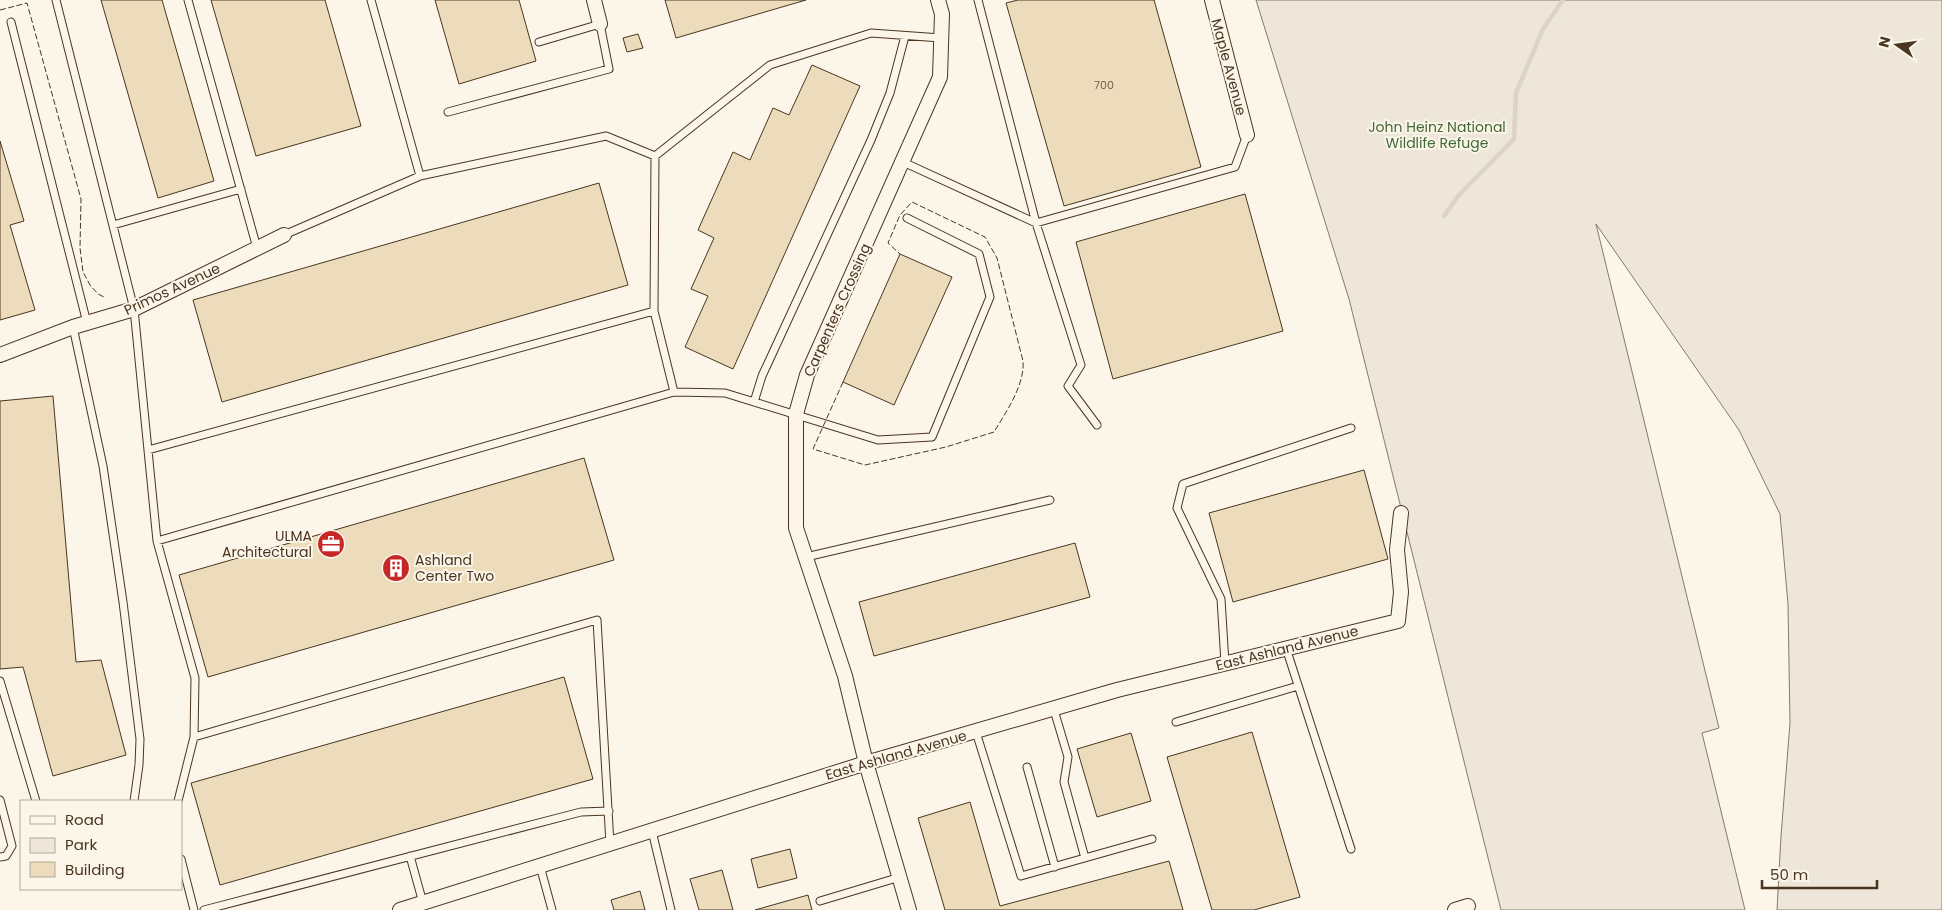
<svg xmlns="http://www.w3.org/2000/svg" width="1942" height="910" font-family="Poppins,sans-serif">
	<rect width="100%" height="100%" fill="#fbf6e9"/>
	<path fill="#ede6d9" stroke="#887966" d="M1256 0H1942V910H1777L1781 836 1790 723 1788 604 1780 514 1739 430 1596 224 1719 728 1702 733 1745 910H1501L1349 299Z"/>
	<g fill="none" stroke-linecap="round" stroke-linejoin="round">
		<path stroke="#dcd4c6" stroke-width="4.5" d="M1444 216 1458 196 1514 139 1516 93 1543 29 1563 0"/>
	</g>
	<path fill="#ecdcbc" stroke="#4a3520" d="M101 0H162L214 181 158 198Z
		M211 0H325L361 126 256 156Z
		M435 0H519L536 61 459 84Z
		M665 0H806L676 38Z
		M1018 0H1154L1201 167 1064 206 1006 3Z
		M638 34 643 48 627 52 623 38Z
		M812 65 860 86 733 369 685 347 708 296 691 289 714 238 698 230 733 152 750 160 773 108 789 115Z
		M0 141 24 221 10 225 35 310 0 320Z
		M599 183 628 285 222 402 193 300Z
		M1245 194 1283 331 1113 379 1076 242Z
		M900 254 952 277 894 405 843 382Z
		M53 396 76 662 101 660 126 755 53 776 23 667 0 669V401Z
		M584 458 614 560 208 677 179 575Z
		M1364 470 1388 559 1233 602 1209 513Z
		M1075 543 1090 597 874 656 859 602Z
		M564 677 593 779 220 885 191 783Z
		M1252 732 1300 897 1254 910H1212L1167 757Z
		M1131 733 1151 801 1097 817 1077 749Z
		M970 802 1000 906 1169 861 1183 910H945L918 818Z
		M790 849 797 878 758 888 751 859Z
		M722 870 733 910H699L690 879Z
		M640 891 645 910H614L611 900Z
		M808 895 812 910H755Z"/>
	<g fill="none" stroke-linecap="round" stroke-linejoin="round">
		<g stroke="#4a3520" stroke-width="9">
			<path id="lane" d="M56 0 134 309 157 541 195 678 194 737
				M188 0 257 248
				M371 0 420 176
				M978 0 1036 223 1235 167 1247 135
				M11 22 87 323
				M448 112 609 69 600 24 539 42
				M655 156 654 311 674 392 725 393 878 440 932 437 990 297 979 254 907 218
				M903 162 1036 223 1081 365 1068 386 1097 425
				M113 225 241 189
				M284 235 420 176 606 136 655 156 770 65 871 33 941 38
				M73 327 103 466 123 602 140 739 139 765 134 801
				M754 402 762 376 871 140 890 93 905 36
				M148 450 654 311
				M157 541 674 392
				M806 557 1050 500
				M1286 648 1351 849
				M1225 663 1221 599 1177 508 1183 484 1351 428
				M0 681 36 801
				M1054 710 1068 757 1064 782 1085 858
				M1176 722 1298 686
				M976 732 1021 876 1152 839
				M1027 767 1055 867
				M0 800 12 846 6 856 0 857
				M178 801 194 737 597 620 610 844
				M652 831 671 910
				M410 856 423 903
				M181 859 194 910
				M540 866 552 910
				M820 901 900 877
				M204 910 581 812 609 811"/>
		</g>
		<g stroke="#4a3520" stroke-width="16">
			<path id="street" d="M594 0 600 24
				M1212 0 1247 135
				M0 355 73 327 134 309 284 235
				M400 910 866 763 1117 690 1398 621 1401 592 1397 550 1401 513
				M909 910 866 763 845 676 796 528V414L807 375 940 77 942 14 938 0
				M1455 910 1468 906"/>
		</g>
		<use href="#lane" stroke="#fbf6e9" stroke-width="7"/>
		<use href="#street" stroke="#fbf6e9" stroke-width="14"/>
		<path stroke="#4a3520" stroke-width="1" stroke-dasharray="6 2.5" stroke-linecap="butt" d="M0 10 27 3 81 199 80 248 83 272 90 285 98 294 106 298
			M843 382 813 449 865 465 946 447 994 432C1006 412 1025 385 1023 361L997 258 985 237 912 202 900 215 888 243 900 254"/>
	</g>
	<defs>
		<g id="office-disc" transform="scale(1.4375)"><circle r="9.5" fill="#c62828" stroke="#fbf6e9"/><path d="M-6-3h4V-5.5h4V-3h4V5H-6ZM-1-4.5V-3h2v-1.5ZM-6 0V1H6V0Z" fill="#fff"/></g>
		<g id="building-disc" transform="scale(1.4375)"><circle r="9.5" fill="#c62828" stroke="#fbf6e9"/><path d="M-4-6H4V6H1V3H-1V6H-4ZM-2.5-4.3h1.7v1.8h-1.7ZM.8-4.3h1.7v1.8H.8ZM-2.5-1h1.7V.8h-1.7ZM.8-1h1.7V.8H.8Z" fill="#fff"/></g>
	</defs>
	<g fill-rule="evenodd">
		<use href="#office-disc" x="331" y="544"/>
		<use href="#building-disc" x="396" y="568"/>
	</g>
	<g text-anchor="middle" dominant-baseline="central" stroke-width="4" stroke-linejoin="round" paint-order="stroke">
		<g font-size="11" fill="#725f47">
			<text x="1104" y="85">700</text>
		</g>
		<g font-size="14" fill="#4a3520" stroke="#fbf6e9">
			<text transform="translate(1229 67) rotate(75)">Maple Avenue</text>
			<text transform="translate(172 289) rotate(-25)">Primos Avenue</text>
			<text transform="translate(837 310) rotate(-66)">Carpenters Crossing</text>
			<text transform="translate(1287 648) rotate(-14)">East Ashland Avenue</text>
			<text transform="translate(896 755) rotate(-16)">East Ashland Avenue</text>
		</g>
		<g font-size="14" fill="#436837" stroke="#fbf6e9">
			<text x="1437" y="127">John Heinz National<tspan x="1437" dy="16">Wildlife Refuge</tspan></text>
		</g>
		<g font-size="14" fill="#4a3520" stroke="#fbf6e9" text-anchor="end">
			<text x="312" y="536">ULMA<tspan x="312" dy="16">Architectural</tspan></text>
			<text x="415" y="560" text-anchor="start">Ashland<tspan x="415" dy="16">Center Two</tspan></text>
		</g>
	</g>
	<rect x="20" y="800" width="162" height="90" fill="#fbf6e9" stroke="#b4a999"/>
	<rect x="30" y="816" width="25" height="8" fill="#fbf6e9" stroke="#b4a999"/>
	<text x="65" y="825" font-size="15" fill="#4a3520">Road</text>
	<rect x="30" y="838" width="25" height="15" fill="#ede6d9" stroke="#b4a999"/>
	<text x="65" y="850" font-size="15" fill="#4a3520">Park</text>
	<rect x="30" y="862" width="25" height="15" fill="#ecdcbc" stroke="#b4a999"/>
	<text x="65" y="875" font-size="15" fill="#4a3520">Building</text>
	<g transform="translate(1897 45) rotate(284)" stroke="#fbf6e9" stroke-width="4" paint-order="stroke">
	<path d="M0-4L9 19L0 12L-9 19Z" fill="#4a3520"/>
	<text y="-8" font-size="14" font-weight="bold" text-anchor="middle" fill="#4a3520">N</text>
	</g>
	<path d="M1762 880v8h115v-8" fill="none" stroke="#4a3520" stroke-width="2.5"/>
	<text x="1770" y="880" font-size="15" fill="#4a3520" stroke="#fbf6e9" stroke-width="4" paint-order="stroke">50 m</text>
</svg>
